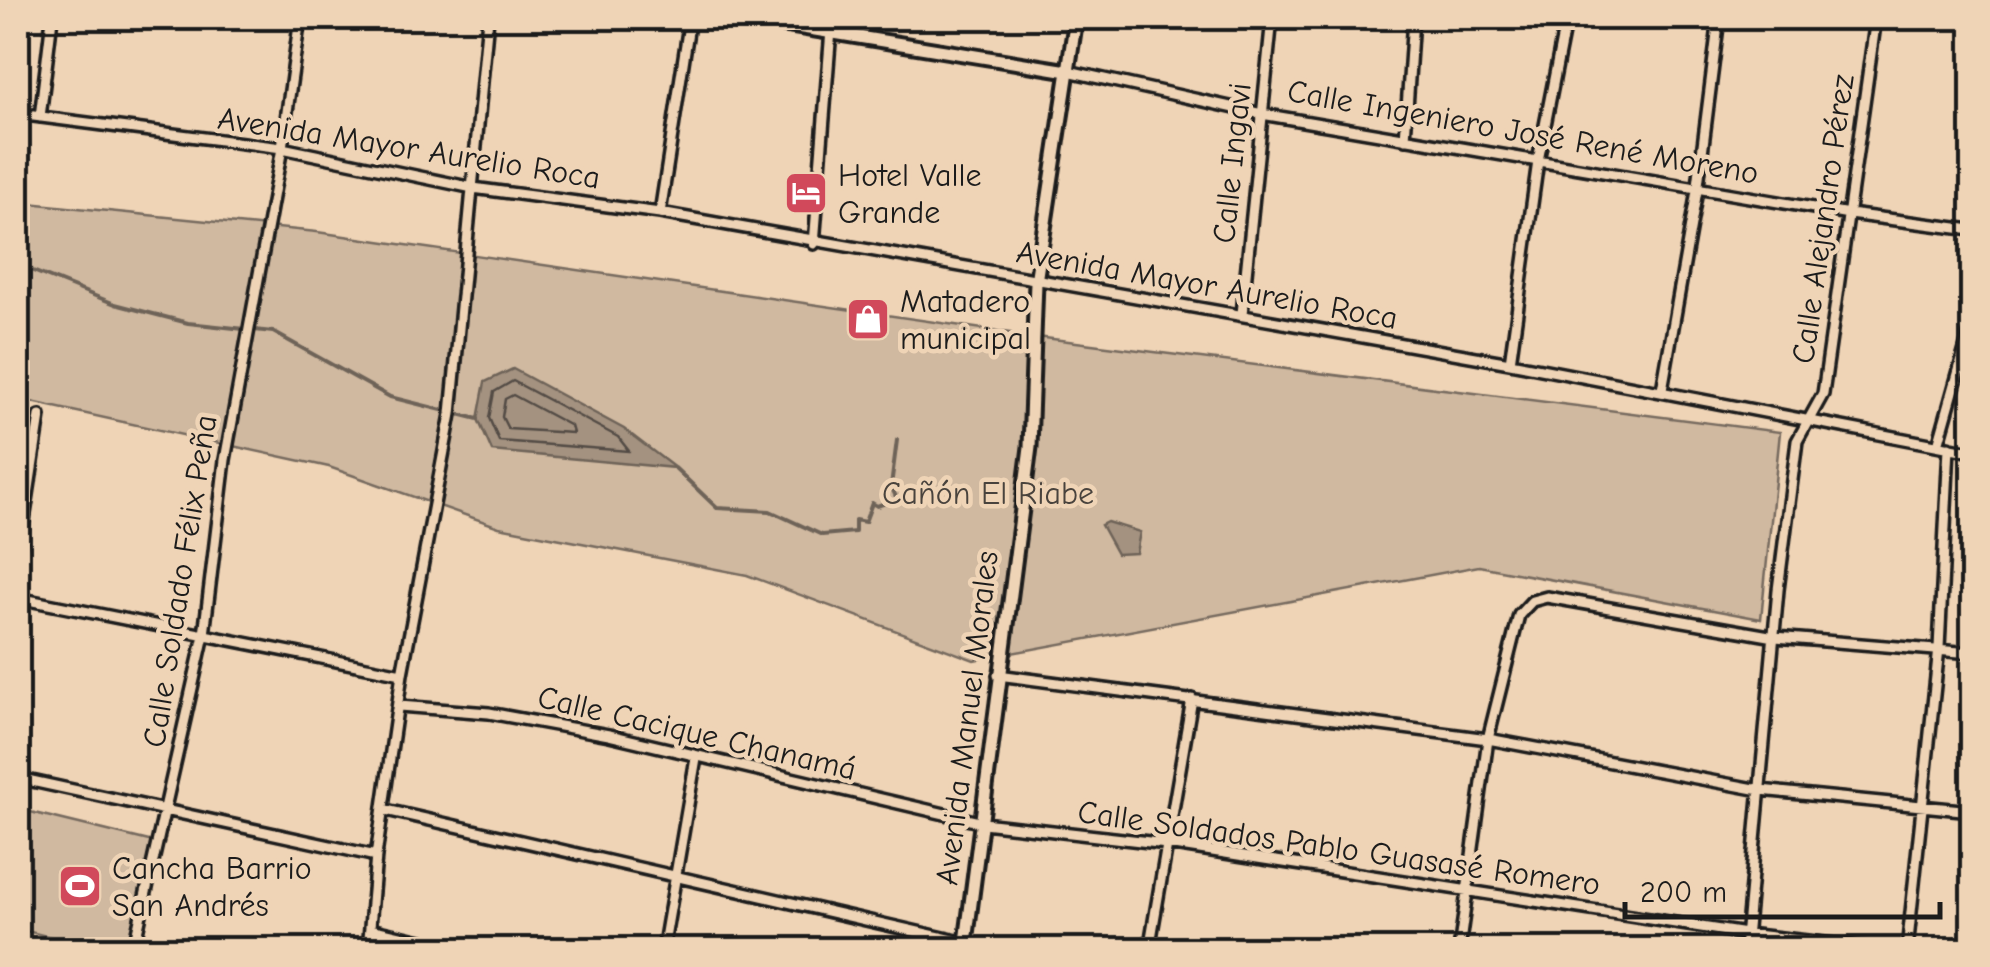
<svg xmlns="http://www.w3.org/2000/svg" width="1990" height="967" font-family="'Comic Neue',sans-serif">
	<rect width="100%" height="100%" fill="#efd4b6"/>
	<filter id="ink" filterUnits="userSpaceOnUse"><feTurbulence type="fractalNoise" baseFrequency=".01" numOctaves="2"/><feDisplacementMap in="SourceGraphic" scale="20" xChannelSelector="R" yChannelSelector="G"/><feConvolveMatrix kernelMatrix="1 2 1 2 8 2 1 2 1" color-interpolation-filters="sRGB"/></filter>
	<g filter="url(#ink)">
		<path fill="#d0b9a0" stroke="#766a5e" stroke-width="2.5" d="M18 202 317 232 1037 337 1780 432 1761 619 1479 566 974 660 747 575 499 527 329 467 18 399Z
			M18 809 153 842 127 949H100L18 929Z"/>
		<path fill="#a49280" stroke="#6e6358" stroke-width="2.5" d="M513 369 624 429 675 468 492 451 478 419 485 382Z
			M1107 522 1140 532 1136 553 1117 554 1101 525Z"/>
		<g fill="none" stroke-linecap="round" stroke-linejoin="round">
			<path stroke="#524b44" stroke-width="2.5" d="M513 381 618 437 629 451 499 441 489 418 494 392Z
				M513 395 571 426 573 433 508 429 502 417 505 399Z"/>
			<path stroke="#6e6358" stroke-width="4" d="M18 265 115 304 188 323 273 332 390 397 478 419
				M675 468 717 508 770 511 822 535 855 532V520L865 522 872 503 877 506 897 499 891 486 897 440"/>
			<g stroke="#1c1c1c" stroke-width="16">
				<path id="minor" d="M1068 71 1262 114 1849 214 1972 230
					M18 114 282 148 473 188 660 213 1510 363 1972 452
					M40 117 52 18
					M1405 139 1413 18
					M660 213 690 18
					M814 244 831 30
					M1242 314 1272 18
					M1510 363 1538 161 1566 18
					M1662 390 1698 185 1719 18
					M1938 445 1972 324
					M18 560 40 416
					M18 598 402 674
					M998 675 1488 739 1760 790 1972 811
					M399 706 489 713 609 735 983 823 1167 844 1746 934 1886 950
					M18 778 376 856
					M386 810 966 943
					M370 929 460 950
					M133 950 204 635 225 460 282 148 300 18
					M368 950 376 856 402 674 451 414 488 18
					M663 950 696 758
					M1149 950 1192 699
					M1459 950 1488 739 1519 615 1532 601 1547 597 1775 637 1972 653
					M1745 950 1778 590 1797 441 1823 394 1876 18
					M1907 950 1939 648 1949 447"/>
			</g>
			<g stroke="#1c1c1c" stroke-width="19">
				<path id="tertiary" d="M741 18 1068 71
					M965 950 1030 447 1036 282 1076 18"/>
			</g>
			<use href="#minor" stroke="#efd4b6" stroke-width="9"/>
			<use href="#tertiary" stroke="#efd4b6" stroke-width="11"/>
		</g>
	</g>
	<defs>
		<g id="hotel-square" transform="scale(2.25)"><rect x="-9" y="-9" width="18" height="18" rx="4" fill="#d1495b" stroke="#efd4b6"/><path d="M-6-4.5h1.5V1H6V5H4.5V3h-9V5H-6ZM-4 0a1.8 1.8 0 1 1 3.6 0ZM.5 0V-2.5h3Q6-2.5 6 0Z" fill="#fff"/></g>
		<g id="shop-square" transform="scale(2.25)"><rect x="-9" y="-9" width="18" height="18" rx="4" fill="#d1495b" stroke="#efd4b6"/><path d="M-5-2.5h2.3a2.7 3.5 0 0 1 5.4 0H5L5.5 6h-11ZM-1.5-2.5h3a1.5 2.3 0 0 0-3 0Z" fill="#fff"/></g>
		<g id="stadium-square" transform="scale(2.25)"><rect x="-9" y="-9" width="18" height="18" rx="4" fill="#d1495b" stroke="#efd4b6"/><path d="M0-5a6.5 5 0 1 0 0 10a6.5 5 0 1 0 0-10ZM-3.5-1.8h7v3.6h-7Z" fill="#fff"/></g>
	</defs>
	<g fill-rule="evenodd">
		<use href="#hotel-square" x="806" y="193"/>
		<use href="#shop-square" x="868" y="319"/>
		<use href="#stadium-square" x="80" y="886"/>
	</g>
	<g text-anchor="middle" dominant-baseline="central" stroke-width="9" stroke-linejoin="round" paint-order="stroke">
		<g font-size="32" fill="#1c1c1c" stroke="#efd4b6">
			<text transform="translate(1523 132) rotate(10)">Calle Ingeniero José René Moreno</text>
			<text transform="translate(409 148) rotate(9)">Avenida Mayor Aurelio Roca</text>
			<text transform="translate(1232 163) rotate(-84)">Calle Ingavi</text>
			<text transform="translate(1823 219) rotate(-82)">Calle Alejandro Pérez</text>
			<text transform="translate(1207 285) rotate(10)">Avenida Mayor Aurelio Roca</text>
			<text transform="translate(180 581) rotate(-81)">Calle Soldado Félix Peña</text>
			<text transform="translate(967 718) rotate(-83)">Avenida Manuel Morales</text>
			<text transform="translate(697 733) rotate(13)">Calle Cacique Chanamá</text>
			<text transform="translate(1339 848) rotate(8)">Calle Soldados Pablo Guasasé Romero</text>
		</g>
		<g font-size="32" fill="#1c1c1c" stroke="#efd4b6" text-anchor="start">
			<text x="838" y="175">Hotel Valle<tspan x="838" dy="37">Grande</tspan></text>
			<text x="900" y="301">Matadero<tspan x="900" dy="37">municipal</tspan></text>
			<text x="112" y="868">Cancha Barrio<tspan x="112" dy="37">San Andrés</tspan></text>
		</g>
		<g font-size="32" fill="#49433d" stroke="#efd4b6">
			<text x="988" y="493">Cañón El Riabe</text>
		</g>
	</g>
	<rect width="1990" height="967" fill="none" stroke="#efd4b6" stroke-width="60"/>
	<rect x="30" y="30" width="1930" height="907" fill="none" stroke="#1c1c1c" stroke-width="4" filter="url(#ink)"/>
	<path d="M1625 902v15h315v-15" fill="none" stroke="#1c1c1c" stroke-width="5"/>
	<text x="1640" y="902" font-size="30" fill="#1c1c1c" stroke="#efd4b6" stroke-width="8" paint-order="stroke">200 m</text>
</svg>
